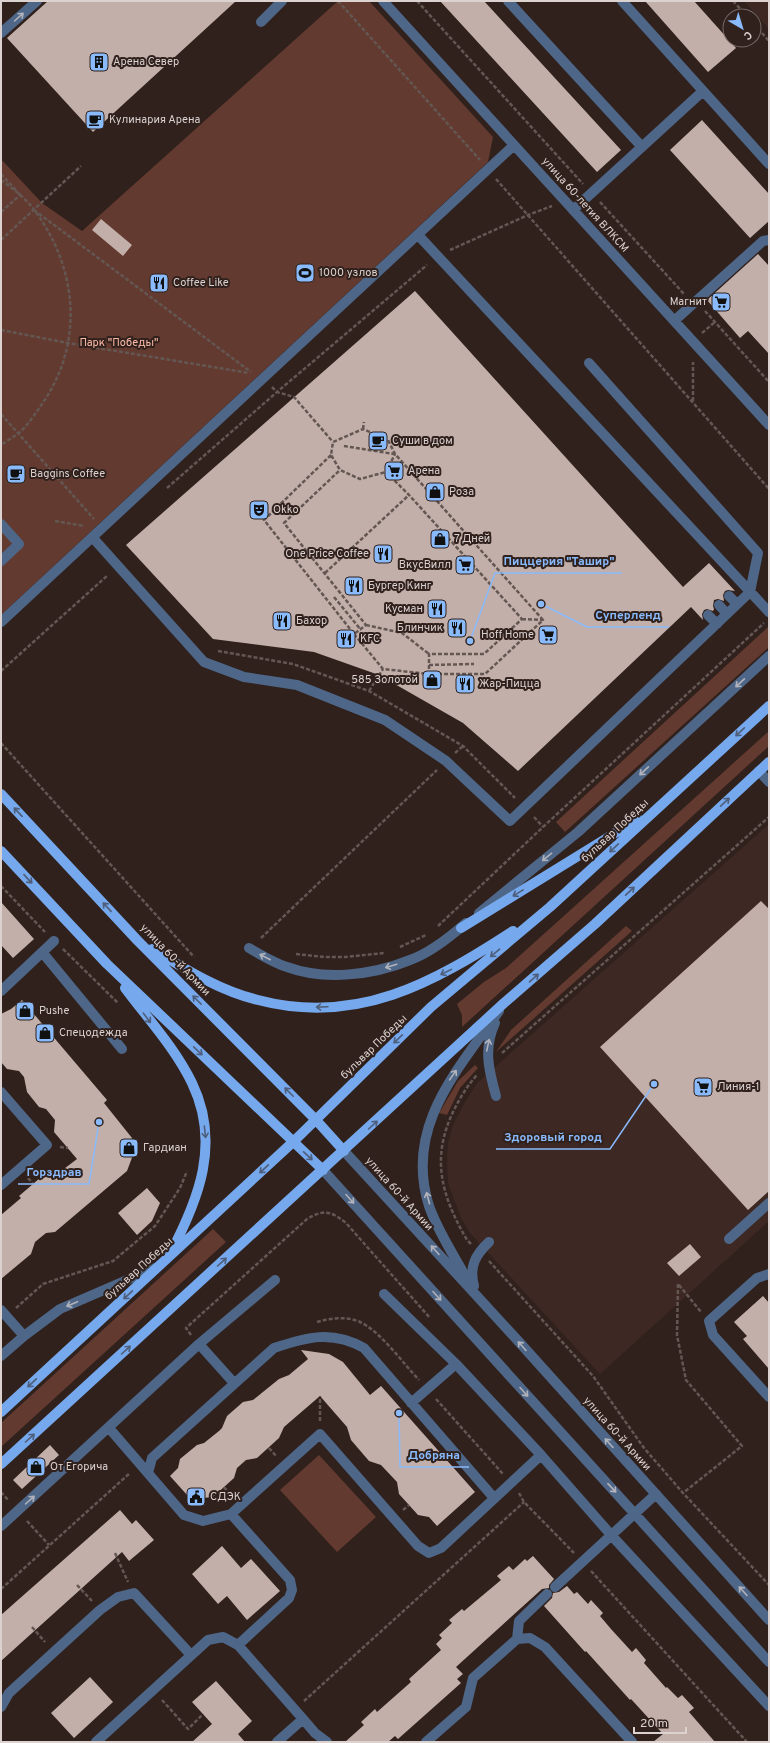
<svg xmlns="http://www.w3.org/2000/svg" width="770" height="1743" font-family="Overpass,sans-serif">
	<rect width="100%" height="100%" fill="#30211d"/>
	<path fill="#3d2823" d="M744 1H769V29Z
		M769 824V1221L600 1374 470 1233 461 1218 448 1183 447 1163 448 1143 453 1125 465 1102 477 1083Z"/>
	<path fill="#633a2f" d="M338 1H369L493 137 488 162 1 615V159L42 203 82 231Z
		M768 627 769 647 565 832 556 822Z
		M769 731V746L462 1027V1015L457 1004 484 982 506 968Z
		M626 926 632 931 496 1052 511 1030Z
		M475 1065 478 1068 460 1088 447 1115 439 1113 458 1081Z
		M213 1229 226 1242 1 1447V1423Z
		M319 1455 376 1517 337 1552 280 1490Z"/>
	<path fill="#c2afa9" d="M48 1H236L93 132 7 38Z
		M440 1H484L621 150 597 172Z
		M645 1H694L736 48 708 72Z
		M702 120 769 194V221L750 238 670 150Z
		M101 219 132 245 123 256 92 230Z
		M758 254 769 266V354L748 331 740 338 707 300Z
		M415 291 683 587 709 563 735 591 728 590 725 591 723 595 724 601 718 599 714 600 713 606 714 609 713 611 707 609 704 610 702 614 703 620 691 607 518 771 463 723 379 675 314 652 213 639 126 545Z
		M761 901 769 909V1191L748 1210 600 1047Z
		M1 902 34 939 13 958 1 945Z
		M22 1000 107 1100 104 1103 132 1138 133 1155 127 1171 55 1232 46 1233 35 1242 31 1254 1 1279V1215L21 1198 19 1196 47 1172 52 1178 77 1159 54 1132 55 1120 46 1109 39 1107 27 1092 24 1077 19 1071 7 1069 1 1062V1014L11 1009Z
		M147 1188 160 1203 152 1221 137 1235 118 1213Z
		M690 1244 701 1257 679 1276 667 1263Z
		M763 1296 769 1303V1369L743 1339 747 1336 734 1322Z
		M301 1350 329 1354 343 1362 370 1395 381 1386 475 1492 437 1526 429 1517 418 1515 399 1494 397 1482 381 1465 369 1461 351 1440 347 1427 320 1396 284 1427 279 1438 257 1458 246 1460 237 1468 234 1478 213 1497 203 1498 196 1505 170 1476 178 1468 180 1459 197 1445 204 1443 219 1431 222 1428 227 1416 243 1402 253 1400 279 1379 289 1375 308 1359Z
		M50 1445 59 1455 22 1489 13 1480Z
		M120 1510 132 1524 136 1520 154 1540 129 1561 122 1552 1 1661V1615Z
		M222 1546 241 1568 251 1559 280 1591 247 1620 227 1596 218 1604 192 1574Z
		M533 1556 554 1579 549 1585V1588L542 1589 456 1667 463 1674 457 1679 461 1683 398 1739 395 1736 388 1742H345L364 1725 361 1722 375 1709 377 1712 411 1682 409 1679 441 1650 436 1644 442 1638 439 1635 452 1623 449 1620 462 1609 464 1611 501 1580 497 1576 509 1566 513 1570 525 1559 527 1561Z
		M567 1586 574 1594 577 1592 588 1604 591 1600 603 1613 600 1616 611 1629 632 1652 636 1648 646 1660 644 1663 666 1688 667 1687 678 1698 682 1695 694 1708 689 1712 715 1742H653L663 1734 631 1699 630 1700 586 1651 585 1652 544 1606 552 1598 553 1593 559 1592Z
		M90 1677 113 1702 74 1738 51 1713Z
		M216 1681 252 1721 238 1734 245 1742H192L212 1724 192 1702Z"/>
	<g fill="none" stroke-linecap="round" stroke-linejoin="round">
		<path stroke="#645753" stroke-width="2.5" stroke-dasharray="4 2" stroke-linecap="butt" d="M338 1 480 160
			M417 1 583 184
			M733 1 747 16
			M754 24 769 41
			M1 174 16 190
			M496 179 769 489
			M1 180C13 189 26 198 35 211 78 269 84 344 42 404 35 414 28 425 19 433 13 437 7 441 1 445
			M600 202 684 294
			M34 210 251 372
			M1 212 20 195 19 193
			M1 240 81 166
			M450 250 528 215 552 206
			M705 311 769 382
			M1 330 68 343 249 373
			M702 333 715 322
			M272 387 277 392 294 397 333 442
			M693 401V362
			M1 414 94 519
			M363 429 364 422
			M344 446 394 454
			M331 455 264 520 354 634 366 625 284 523 340 470
			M386 472 409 495 522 619 484 654H429V674H485L543 620 395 454 388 440 363 429 333 442 331 455 340 470 360 479 386 472 395 454
			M167 488 277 392 427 265
			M55 521 85 526
			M325 573 409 495
			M334 597 361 630
			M522 619 543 620
			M366 625 402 633 429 654
			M354 634 383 669 429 674
			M218 651 293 664 369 691 463 746 515 798
			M429 665 474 664
			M1 671 108 575
			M369 691 383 669
			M1 743 194 957
			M455 753 463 746
			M534 817 543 827
			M1 886 45 932
			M438 926 543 827 764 623
			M261 938 437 770
			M400 947 426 935
			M63 949 118 1003
			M296 954 324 957H345L384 953
			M502 1053 769 817
			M60 1147 68 1148
			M28 1178 33 1184
			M471 1244 467 1240C441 1195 430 1157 455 1108 461 1096 468 1085 477 1075
			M489 1261 593 1376 644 1448 683 1493 769 1585
			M678 1284 677 1335 686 1380 742 1446 683 1493
			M679 1285 701 1312
			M16 1308 43 1284 113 1261 155 1226 180 1188 187 1171
			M317 1322C330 1318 347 1316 360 1322 380 1331 403 1363 419 1380
			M191 1335 186 1328 307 1219C324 1209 331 1211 346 1223L430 1318
			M436 1399 503 1474
			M320 1421V1396
			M269 1448 276 1456
			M224 1487 231 1496
			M1 1492 9 1501
			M519 1493 524 1502 574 1553
			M403 1510 409 1505
			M27 1521 49 1545
			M115 1553 128 1582
			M591 1571 747 1742
			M77 1585 92 1601
			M1 1589 130 1473
			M32 1627 45 1642
			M162 1700 188 1729 203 1714
			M304 1701 524 1502"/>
		<path stroke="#4e6788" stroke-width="10" d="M383 1 769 425
			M508 1 642 147
			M622 1 769 164
			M261 22 282 1
			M1 33 37 1
			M573 210 703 91
			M418 235 769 612
			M674 321 763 241 769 240
			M1 524 19 544 1 561
			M93 538 204 662 244 677 297 685 385 720 446 761 510 821 750 592 758 553 589 363
			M729 596 737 604
			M719 605 727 614
			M708 615 717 624
			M1 622 514 145
			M759 771 769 782
			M479 913 578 832 769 656
			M249 948C261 955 274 963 287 967 325 981 373 975 410 960 430 953 450 937 466 923
			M42 952 122 1049
			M1 991 54 941
			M495 1023C483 1049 489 1071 496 1096
			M1 1092 47 1145 1 1185
			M344 1151 520 1343 769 1620
			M323 1170 769 1662
			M729 1239 769 1203
			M769 1274 757 1278 709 1321 713 1335 769 1397
			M468 1281C455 1257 438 1232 429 1206 404 1127 457 1071 499 1011
			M474 1286C469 1267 475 1255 489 1242
			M384 1294 456 1364 541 1455 612 1536 769 1706
			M1 1310 24 1336
			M199 1344 234 1383
			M1 1356 24 1336 60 1309 155 1268
			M411 1403 456 1364
			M109 1428 184 1515 203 1521 231 1514 320 1434 418 1546 429 1553 441 1548 541 1455
			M148 1473 152 1458 274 1348C307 1337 332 1330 364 1348L494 1498
			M231 1514 290 1580 292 1590 289 1598 238 1645
			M1 1526 199 1344 275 1280
			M555 1587 656 1494
			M517 1639 519 1621 547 1594
			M1 1707 9 1693 100 1610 118 1597 134 1593 191 1655
			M96 1742 208 1640 223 1637 238 1645 303 1719
			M277 1742 303 1719 315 1733 327 1742
			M426 1742 466 1707 473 1678 517 1639 530 1638 545 1647 632 1742"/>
		<path stroke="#75a8ec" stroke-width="10" d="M1 794 138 941 316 1120 344 1151
			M1 851 107 964 323 1170
			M461 928 638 819
			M152 949C185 969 220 991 258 1000 357 1026 433 983 513 931
			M125 988C148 1019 175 1048 192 1083 221 1143 199 1199 170 1254
			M1 1412 293 1142 431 1007 550 907 769 706
			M1 1464 504 1003 595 924 769 762"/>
	</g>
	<defs><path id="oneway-shaft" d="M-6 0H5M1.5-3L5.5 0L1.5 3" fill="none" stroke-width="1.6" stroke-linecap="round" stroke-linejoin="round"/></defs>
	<g stroke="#b1b2ba">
		<use href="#oneway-shaft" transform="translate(19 17) rotate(-42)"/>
		<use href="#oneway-shaft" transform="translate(740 683) rotate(137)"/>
		<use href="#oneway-shaft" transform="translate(644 771) rotate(137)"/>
		<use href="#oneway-shaft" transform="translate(547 857) rotate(141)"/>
		<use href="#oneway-shaft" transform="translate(265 957) rotate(-153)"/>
		<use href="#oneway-shaft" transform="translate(391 966) rotate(163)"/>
		<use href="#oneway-shaft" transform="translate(488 1045) rotate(-78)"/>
		<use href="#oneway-shaft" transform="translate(453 1075) rotate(-55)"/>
		<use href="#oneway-shaft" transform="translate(428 1198) rotate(-105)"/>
		<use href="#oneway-shaft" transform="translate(350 1199) rotate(48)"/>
		<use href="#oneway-shaft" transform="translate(435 1250) rotate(-132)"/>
		<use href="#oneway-shaft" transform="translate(437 1296) rotate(48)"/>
		<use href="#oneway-shaft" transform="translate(72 1304) rotate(157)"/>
		<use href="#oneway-shaft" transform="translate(522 1346) rotate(-132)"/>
		<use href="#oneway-shaft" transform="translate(524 1392) rotate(48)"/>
		<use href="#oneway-shaft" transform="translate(609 1443) rotate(-132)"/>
		<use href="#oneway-shaft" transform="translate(612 1488) rotate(47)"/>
		<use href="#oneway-shaft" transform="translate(30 1500) rotate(-42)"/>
		<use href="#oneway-shaft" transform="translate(743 1591) rotate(-132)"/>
	</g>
	<g stroke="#4f5e7a">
		<use href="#oneway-shaft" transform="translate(740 732) rotate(137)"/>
		<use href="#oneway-shaft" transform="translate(725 802) rotate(-43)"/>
		<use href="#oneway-shaft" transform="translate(18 812) rotate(-133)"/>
		<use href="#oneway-shaft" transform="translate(614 848) rotate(137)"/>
		<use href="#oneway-shaft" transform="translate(28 879) rotate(47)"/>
		<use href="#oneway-shaft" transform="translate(630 891) rotate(-43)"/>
		<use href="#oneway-shaft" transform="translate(518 893) rotate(149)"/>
		<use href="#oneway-shaft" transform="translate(107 907) rotate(-133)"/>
		<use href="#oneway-shaft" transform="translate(495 953) rotate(140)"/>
		<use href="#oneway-shaft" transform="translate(446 972) rotate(154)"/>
		<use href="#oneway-shaft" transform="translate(534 978) rotate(-41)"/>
		<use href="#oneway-shaft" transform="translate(197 1000) rotate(-135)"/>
		<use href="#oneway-shaft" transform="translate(322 1007) rotate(178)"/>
		<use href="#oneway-shaft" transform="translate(147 1018) rotate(53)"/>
		<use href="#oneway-shaft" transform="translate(398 1039) rotate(136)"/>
		<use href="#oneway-shaft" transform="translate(198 1051) rotate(44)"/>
		<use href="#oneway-shaft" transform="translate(289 1092) rotate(-135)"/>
		<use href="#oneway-shaft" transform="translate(373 1125) rotate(-42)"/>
		<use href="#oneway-shaft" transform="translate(205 1132) rotate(84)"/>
		<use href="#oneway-shaft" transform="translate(308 1156) rotate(43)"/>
		<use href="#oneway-shaft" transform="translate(264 1169) rotate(137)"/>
		<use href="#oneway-shaft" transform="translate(222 1262) rotate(-42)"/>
		<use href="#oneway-shaft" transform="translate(128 1295) rotate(137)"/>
		<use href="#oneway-shaft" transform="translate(126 1350) rotate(-42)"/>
		<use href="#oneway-shaft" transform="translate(32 1383) rotate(137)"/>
		<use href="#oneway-shaft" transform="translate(30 1438) rotate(-42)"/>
	</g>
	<defs>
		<g id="building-square" transform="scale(1)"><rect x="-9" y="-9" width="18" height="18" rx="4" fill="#89bafc" stroke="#30211d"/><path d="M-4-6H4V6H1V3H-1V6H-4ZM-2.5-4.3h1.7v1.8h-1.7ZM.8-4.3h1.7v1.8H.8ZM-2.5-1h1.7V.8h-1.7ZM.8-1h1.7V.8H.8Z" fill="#111"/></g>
		<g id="cafe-square" transform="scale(1)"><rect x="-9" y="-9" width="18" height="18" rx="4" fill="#89bafc" stroke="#30211d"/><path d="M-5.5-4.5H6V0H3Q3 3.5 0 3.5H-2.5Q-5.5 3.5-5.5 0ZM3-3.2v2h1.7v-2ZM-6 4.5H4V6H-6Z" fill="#111"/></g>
		<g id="stadium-square" transform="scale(1)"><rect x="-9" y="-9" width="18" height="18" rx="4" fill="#89bafc" stroke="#30211d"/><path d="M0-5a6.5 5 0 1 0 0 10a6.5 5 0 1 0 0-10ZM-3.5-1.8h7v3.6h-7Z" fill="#111"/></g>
		<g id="restaurant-square" transform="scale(1)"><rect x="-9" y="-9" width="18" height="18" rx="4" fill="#89bafc" stroke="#30211d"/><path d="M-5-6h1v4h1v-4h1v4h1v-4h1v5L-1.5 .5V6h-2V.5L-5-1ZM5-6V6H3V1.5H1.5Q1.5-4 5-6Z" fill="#111"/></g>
		<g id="supermarket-square" transform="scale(1)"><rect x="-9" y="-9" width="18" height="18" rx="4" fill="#89bafc" stroke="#30211d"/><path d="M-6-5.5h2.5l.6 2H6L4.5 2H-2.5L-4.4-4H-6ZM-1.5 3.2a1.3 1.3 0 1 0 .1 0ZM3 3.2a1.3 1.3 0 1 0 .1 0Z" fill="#111"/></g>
		<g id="shop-square" transform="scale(1)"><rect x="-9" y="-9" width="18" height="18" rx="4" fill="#89bafc" stroke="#30211d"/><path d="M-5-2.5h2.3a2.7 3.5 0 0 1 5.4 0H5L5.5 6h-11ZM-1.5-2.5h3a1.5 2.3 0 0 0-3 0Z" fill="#111"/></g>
		<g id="theatre-square" transform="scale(1)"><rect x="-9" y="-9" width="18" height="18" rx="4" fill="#89bafc" stroke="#30211d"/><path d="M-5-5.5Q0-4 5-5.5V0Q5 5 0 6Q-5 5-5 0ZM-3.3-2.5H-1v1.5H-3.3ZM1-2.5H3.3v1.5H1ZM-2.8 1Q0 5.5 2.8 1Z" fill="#111"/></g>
		<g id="civic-square" transform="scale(1)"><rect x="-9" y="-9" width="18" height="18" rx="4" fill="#89bafc" stroke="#30211d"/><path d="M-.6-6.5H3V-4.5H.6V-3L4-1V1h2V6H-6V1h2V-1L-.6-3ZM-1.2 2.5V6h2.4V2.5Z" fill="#111"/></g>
	</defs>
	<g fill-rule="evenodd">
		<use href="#building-square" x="99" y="62"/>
		<use href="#cafe-square" x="95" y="120"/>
		<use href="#stadium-square" x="305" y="273"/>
		<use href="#restaurant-square" x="159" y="283"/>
		<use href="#supermarket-square" x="721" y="302"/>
		<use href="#cafe-square" x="378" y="441"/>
		<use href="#supermarket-square" x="394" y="471"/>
		<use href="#cafe-square" x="16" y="474"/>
		<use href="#shop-square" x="435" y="492"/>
		<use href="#theatre-square" x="259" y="510"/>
		<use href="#shop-square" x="440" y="539"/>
		<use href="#restaurant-square" x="383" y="554"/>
		<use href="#supermarket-square" x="465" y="565"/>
		<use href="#restaurant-square" x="354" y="586"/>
		<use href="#restaurant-square" x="437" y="609"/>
		<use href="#restaurant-square" x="282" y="621"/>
		<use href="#restaurant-square" x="457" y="628"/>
		<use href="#supermarket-square" x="548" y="635"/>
		<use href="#restaurant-square" x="346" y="639"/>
		<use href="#shop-square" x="432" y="680"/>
		<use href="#restaurant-square" x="465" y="684"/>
		<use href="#shop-square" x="25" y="1011"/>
		<use href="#shop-square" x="45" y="1033"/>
		<use href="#supermarket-square" x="703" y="1087"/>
		<use href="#shop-square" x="129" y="1148"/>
		<use href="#shop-square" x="36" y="1467"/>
		<use href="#civic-square" x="196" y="1497"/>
	</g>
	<g text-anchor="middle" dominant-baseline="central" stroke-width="4" stroke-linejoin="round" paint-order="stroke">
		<g font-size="11" fill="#dcd2d0" stroke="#30211d" text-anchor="start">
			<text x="113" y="62">Арена Север</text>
			<text x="109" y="120">Кулинария Арена</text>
			<text x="319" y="273">1000 узлов</text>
			<text x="173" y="283">Coffee Like</text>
			<text x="707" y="302" text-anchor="end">Магнит</text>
			<text x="392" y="441">Суши в дом</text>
			<text x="408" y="471">Арена</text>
			<text x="30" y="474">Baggins Coffee</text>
			<text x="449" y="492">Роза</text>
			<text x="273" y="510">Okko</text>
			<text x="454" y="539">7 Дней</text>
			<text x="369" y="554" text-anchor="end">One Price Coffee</text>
			<text x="451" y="565" text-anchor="end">ВкусВилл</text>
			<text x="368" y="586">Бургер Кинг</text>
			<text x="423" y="609" text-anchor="end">Кусман</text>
			<text x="296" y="621">Бахор</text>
			<text x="443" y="628" text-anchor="end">Блинчик</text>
			<text x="534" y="635" text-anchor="end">Hoff Home</text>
			<text x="360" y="639">KFC</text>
			<text x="418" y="680" text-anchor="end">585 Золотой</text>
			<text x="479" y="684">Жар-Пицца</text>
			<text x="39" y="1011">Pushe</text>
			<text x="59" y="1033">Спецодежда</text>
			<text x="717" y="1087">Линия-1</text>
			<text x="143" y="1148">Гардиан</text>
			<text x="50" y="1467">От Егорича</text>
			<text x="210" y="1497">СДЭК</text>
		</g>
		<g font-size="11" fill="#dcd2d0" stroke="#30211d">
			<text transform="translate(585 205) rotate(48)">улица 60-летия ВЛКСМ</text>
			<text transform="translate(615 831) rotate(-43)">бульвар Победы</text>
			<text transform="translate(175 960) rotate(46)">улица 60-й Армии</text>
			<text transform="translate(374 1047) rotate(-44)">бульвар Победы</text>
			<text transform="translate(399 1194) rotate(48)">улица 60-й Армии</text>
			<text transform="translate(139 1269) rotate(-42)">бульвар Победы</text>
			<text transform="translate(617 1434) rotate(48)">улица 60-й Армии</text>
		</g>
		<g font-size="11" fill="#ffbaa7" stroke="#30211d">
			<text x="119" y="343">Парк "Победы"</text>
		</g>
	</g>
	<path fill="none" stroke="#89bafc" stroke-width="1.5" d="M470 641L495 573H622M541 604L587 627H669M654 1084L610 1149H496M99 1122L89 1184H18M399 1413L400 1467H469"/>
	<g fill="#89bafc" stroke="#30211d" stroke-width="1.5">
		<circle cx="470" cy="641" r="4"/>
		<circle cx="541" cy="604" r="4"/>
		<circle cx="654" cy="1084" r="4"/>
		<circle cx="99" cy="1122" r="4"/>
		<circle cx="399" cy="1413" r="4"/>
	</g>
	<g font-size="12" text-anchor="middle" font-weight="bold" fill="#89bafc" stroke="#30211d" stroke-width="4" stroke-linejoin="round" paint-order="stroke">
		<text x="559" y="565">Пиццерия "Ташир"</text>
		<text x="628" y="619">Суперленд</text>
		<text x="553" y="1141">Здоровый город</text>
		<text x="54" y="1176">Горздрав</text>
		<text x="434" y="1459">Добряна</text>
	</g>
	<rect width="770" height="1743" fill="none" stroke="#dcd2d0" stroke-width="4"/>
	<g transform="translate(742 28) rotate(142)"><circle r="19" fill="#30211d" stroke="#756865"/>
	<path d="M0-3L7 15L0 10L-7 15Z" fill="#89bafc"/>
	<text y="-6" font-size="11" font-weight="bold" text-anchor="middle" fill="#dcd2d0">С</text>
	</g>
	<path d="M634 1727v6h52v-6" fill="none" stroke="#dcd2d0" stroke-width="2"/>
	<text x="640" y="1727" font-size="12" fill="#dcd2d0" stroke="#30211d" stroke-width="3" paint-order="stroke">20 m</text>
</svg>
